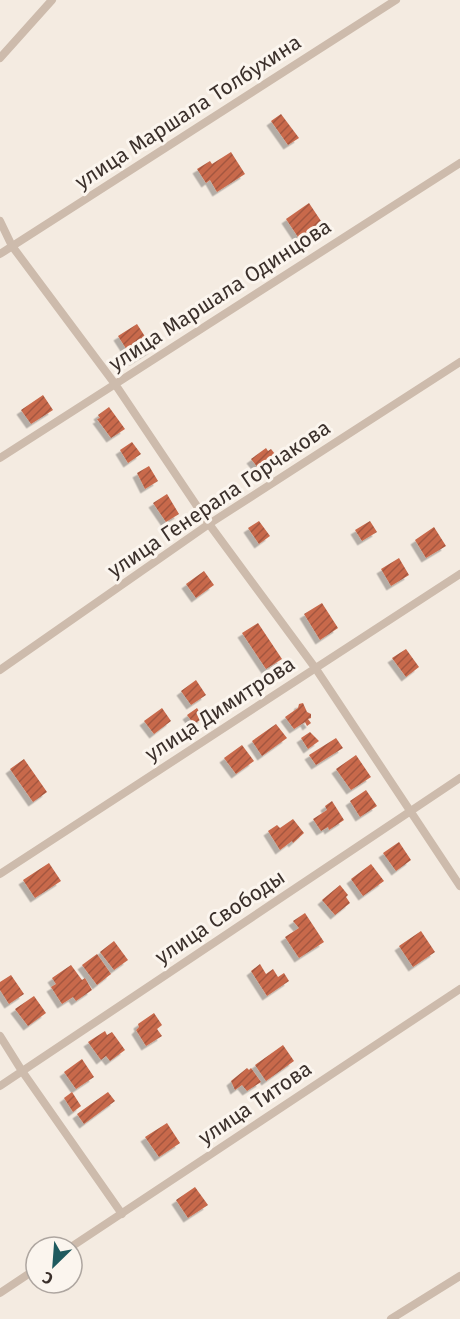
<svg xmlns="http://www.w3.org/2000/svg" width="460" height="1319" font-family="'Fira Sans',sans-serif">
	<defs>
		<pattern id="building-hatch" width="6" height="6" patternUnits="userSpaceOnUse" patternTransform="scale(1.5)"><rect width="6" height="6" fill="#c8694b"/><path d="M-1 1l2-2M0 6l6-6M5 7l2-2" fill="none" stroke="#a4573f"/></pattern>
		<filter id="shadow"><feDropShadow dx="-4.5" dy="4.5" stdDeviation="0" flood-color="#0004"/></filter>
	</defs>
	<rect width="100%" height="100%" fill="#f4ebe1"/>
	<path fill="url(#building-hatch)" filter="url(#shadow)" d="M281 114 299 138 288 145 271 121Z
		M231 152 245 174 217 192 210 180 206 183 197 169 210 161 212 164Z
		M309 203 323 224 300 240 286 219Z
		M137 324 153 349 134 361 118 336Z
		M43 395 53 410 31 424 21 410Z
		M109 407 125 429 111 438 97 419 100 418 98 415Z
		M132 442 141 454 128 463 120 450Z
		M266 448 268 451 271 449 275 454 273 456 278 463 263 474 251 459Z
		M149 466 158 481 145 489 137 473Z
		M167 494 179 514 166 522 153 503Z
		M259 521 270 536 259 544 248 528Z
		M370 521 377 532 362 541 355 530Z
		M434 527 446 546 426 558 415 540Z
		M399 558 409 575 391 586 381 569Z
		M204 571 214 585 196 598 186 584Z
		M322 603 338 628 320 640 304 614Z
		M258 623 282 659 266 669 242 633Z
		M406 649 419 667 406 677 392 658Z
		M196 680 206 695 191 705 181 691Z
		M303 703 307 712 311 714V718L308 719 311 723 307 726 305 722 294 729 285 717 298 708 299 704Z
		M162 708 171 721 154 734 144 721Z
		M197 708 203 718 194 724 187 715Z
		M276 724 287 738 262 756 252 741Z
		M310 732 319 741 308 749 301 738Z
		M336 738 343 748 316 765 309 755Z
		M242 745 254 761 236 774 224 758Z
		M356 755 371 777 351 790 336 769Z
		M24 759 47 792 33 802 10 769Z
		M366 790 377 806 360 817 350 801Z
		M332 801 344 820 329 830 328 827 321 831 313 819 327 810 325 806Z
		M293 819 304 833 293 843 292 841 280 850 268 831 277 825 280 828Z
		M399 842 411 860 396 871 383 853Z
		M49 863 61 881 35 898 23 880Z
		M371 864 384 881 363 896 351 879Z
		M340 885 348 895 346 897 350 903 335 915 322 900Z
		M305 913 324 942 299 958 285 937 299 928 293 921Z
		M421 931 435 952 413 967 399 946Z
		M114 941 128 960 114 970 100 952Z
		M97 954 111 974 97 985 82 965Z
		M260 964 266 974 273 969 278 977 284 973 289 981 267 996 251 971Z
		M71 965 82 980 85 978 92 990 76 1001 73 997 62 1004 51 987 56 984 52 978Z
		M11 975 24 994 9 1004 0 990V982Z
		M34 996 46 1013 28 1026 15 1009Z
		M154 1013 162 1025 157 1029 162 1036 146 1046 136 1030 139 1027 138 1024Z
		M105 1031 107 1035 112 1032 125 1050 110 1061 106 1056 101 1060 88 1042Z
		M283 1045 294 1061 266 1081 255 1065Z
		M82 1059 94 1077 76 1089 64 1072Z
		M247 1068 249 1070 251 1068 261 1082 247 1091 242 1085 235 1090 231 1081Z
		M72 1092 81 1106 73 1112 64 1098Z
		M108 1092 115 1101 84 1124 77 1114Z
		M167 1123 180 1143 159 1157 145 1137Z
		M195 1187 208 1205 188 1218 176 1200Z"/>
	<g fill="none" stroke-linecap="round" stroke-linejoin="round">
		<path stroke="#cdbbac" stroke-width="8" d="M0 58 52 0
			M0 221 12 246 115 384 209 524 316 669 460 886
			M0 254 396 0
			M0 458 460 163
			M0 670 209 524 460 362
			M0 874 460 574
			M0 1036 22 1071 122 1214
			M0 1086 460 778
			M71 1247 460 989
			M0 1293 36 1269
			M391 1319 460 1276"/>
	</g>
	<g text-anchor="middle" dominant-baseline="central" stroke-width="6" stroke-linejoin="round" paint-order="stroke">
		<g font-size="21" fill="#3b302b" stroke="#fbf5ee">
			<text transform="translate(188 112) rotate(-33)">улица Маршала Толбухина</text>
			<text transform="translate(220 295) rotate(-33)">улица Маршала Одинцова</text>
			<text transform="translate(219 499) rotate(-34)">улица Генерала Горчакова</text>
			<text transform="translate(220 709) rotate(-33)">улица Димитрова</text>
			<text transform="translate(220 917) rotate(-34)">улица Свободы</text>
			<text transform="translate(255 1103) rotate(-34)">улица Титова</text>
		</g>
	</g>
	<g transform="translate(54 1265) rotate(205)"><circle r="28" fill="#fbf5ee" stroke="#aea6a0" stroke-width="1.5"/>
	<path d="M0-4.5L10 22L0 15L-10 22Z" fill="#1f5a5e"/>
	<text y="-9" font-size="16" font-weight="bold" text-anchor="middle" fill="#3b302b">С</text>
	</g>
</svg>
